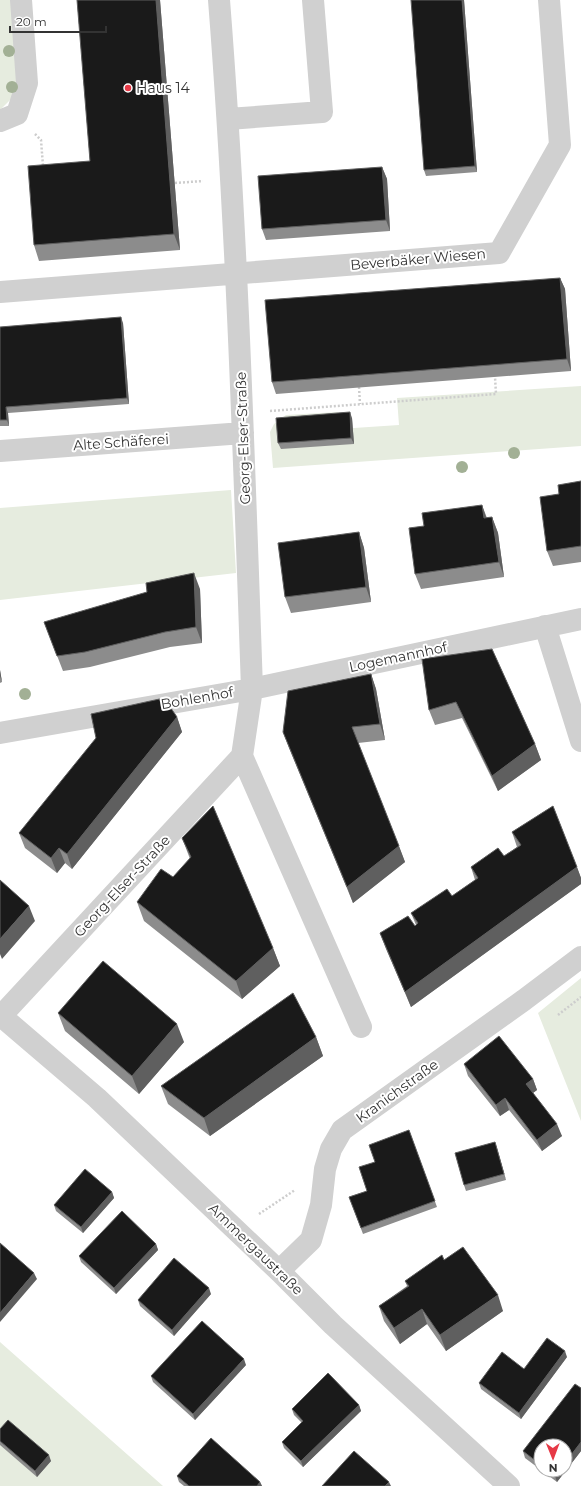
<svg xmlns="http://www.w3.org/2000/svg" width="581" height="1486" font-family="Montserrat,sans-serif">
	<rect width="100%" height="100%" fill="#fff"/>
	<path fill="#e6ecdf" d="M0 0H11L17 73 16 87 11 99 0 110Z
		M581 386V446L273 468 270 432 274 424 286 415 338 412 339 429 399 425 397 398Z
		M231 490 236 573 0 600V508Z
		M581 978V1121L538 1013Z
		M0 1342 163 1486H0Z"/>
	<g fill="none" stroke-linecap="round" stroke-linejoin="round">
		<path stroke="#cdcdcd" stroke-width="2.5" stroke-dasharray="2 2" stroke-linecap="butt" d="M35 134 41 140 43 166
			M175 183 203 181
			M359 387 360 404
			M270 411 496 394 495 377
			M558 1015 581 997
			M259 1214 295 1190"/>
		<path stroke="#d0d0d0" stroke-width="22" d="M228 119 322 112 313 0
			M0 121 17 114 27 83 21 0
			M0 292 499 253 560 145 549 0
			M0 451 243 433
			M545 626 581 741
			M0 733 252 689 581 619
			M242 756 361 1027
			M0 1015 97 1098 279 1271 333 1325 509 1486
			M1 1016 242 756 252 689C244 459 237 229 219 0
			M279 1271 311 1240 321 1205 325 1169 331 1149 342 1130 524 1000 581 957"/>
	</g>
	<g fill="#a2b095">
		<circle cx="9" cy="51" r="6"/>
		<circle cx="12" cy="87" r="6"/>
		<circle cx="514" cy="453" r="6"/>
		<circle cx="462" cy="467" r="6"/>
		<circle cx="25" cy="694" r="6"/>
	</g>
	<path fill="#8c8c8c" d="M77 0H160L180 250 39 261 34 245 90 161Z
		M464 0 477 172 426 176 424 170Z
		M382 167 387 179 390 231 266 240 262 229Z
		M560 278 565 289 571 371 276 394 272 382Z
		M123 323 129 404 8 413 9 426H0V327Z
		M352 418 354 444 281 449 278 443Z
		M581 481V562L553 566 547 551 559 494Z
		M482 505 487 518 492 517 498 533 504 577 421 589 415 574 424 526Z
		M359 532 364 548 371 602 291 613 285 597Z
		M200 589 202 643 170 647 90 667 63 671 44 622Z
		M492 649 535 744 541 760 498 791 462 718 435 725 429 710Z
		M0 670 2 682 0 683Z
		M371 674 376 689 385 740 358 743 405 862 353 903 289 748 283 732Z
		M177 717 182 732 72 869 65 863 57 873 25 848 19 833Z
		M553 806 581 878V884L411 1007 386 949 380 933 415 926 416 925 411 913 452 896 475 880 471 867 504 856 517 847 512 832Z
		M182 838 273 948 280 966 242 999 144 921 137 902 173 877 190 859Z
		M58 1013 184 1042 139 1094 65 1031Z
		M316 1037 323 1056 210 1136 168 1104 161 1086Z
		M464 1064 533 1079 537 1090 533 1093 562 1136 542 1151 509 1110 500 1116 468 1076Z
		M409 1130 437 1207 363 1234 349 1197 367 1191 375 1162Z
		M495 1142 506 1180 466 1191 464 1185Z
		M112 1192 114 1198 83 1233 56 1211 54 1205Z
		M156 1244 158 1250 116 1294 81 1262 79 1256Z
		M444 1260 503 1311 446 1351 427 1324 400 1344 384 1321 379 1306 407 1286 405 1281Z
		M211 1294 174 1336 140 1306 138 1300Z
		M567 1357 521 1419 481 1389 479 1383 524 1369Z
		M246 1365 195 1420 153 1382 151 1376Z
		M581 1388V1451L557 1482 541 1470H565L541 1446V1470L525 1458 523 1451Z
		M359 1405 361 1411 303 1467 284 1448 282 1442 302 1423 294 1415 292 1409Z
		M0 1429 51 1461 37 1477 0 1445Z
		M177 1476 260 1482 262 1486H184L179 1482Z"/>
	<path fill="#5f5f5f" d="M156 0H160L180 250 174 234Z
		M462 0H464L477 172 475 166Z
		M382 167 387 179 390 231 386 220Z
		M560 278 565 289 571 371 567 359Z
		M121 317 123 323 129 404 127 398Z
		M6 407 8 413 9 426 7 420Z
		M350 412 352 418 354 444 351 438Z
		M482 505 487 520 484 518Z
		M492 517 498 533 504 577 499 562Z
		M359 532 364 548 371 602 366 587Z
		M194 573 200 589 202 643 196 627Z
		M0 670 2 682 0 676Z
		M371 674 376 689 385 740 380 724Z
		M177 717 182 732 72 869 67 854Z
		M535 744 541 760 498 791 492 776Z
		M399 846 405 862 353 903 347 887Z
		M59 848 65 863 57 873 51 858Z
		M577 867 581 878V884L411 1007 405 992Z
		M29 906 35 921 2 959 0 954V939Z
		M273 948 280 966 242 999 236 981Z
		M177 1024 184 1042 139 1094 132 1076Z
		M316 1037 323 1056 210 1136 204 1118Z
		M533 1079 537 1090 530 1095 526 1084Z
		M505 1098 509 1110 500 1116 496 1105Z
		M557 1124 562 1136 542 1151 537 1140Z
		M495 1142 497 1148 506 1180 504 1174Z
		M112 1192 114 1198 83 1233 81 1227Z
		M156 1244 158 1250 116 1294 114 1288Z
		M34 1273 37 1279 0 1322V1313Z
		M209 1288 211 1294 174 1336 172 1330Z
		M498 1295 503 1311 446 1351 440 1335Z
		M422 1309 427 1324 400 1344 394 1328Z
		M565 1351 567 1357 521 1419 519 1413Z
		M244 1359 246 1365 195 1420 193 1414Z
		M359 1405 361 1411 303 1467 301 1461Z
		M581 1442V1451L557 1482 555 1476 560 1470H565V1463Z
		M49 1455 51 1461 37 1477 35 1471Z
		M260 1482 262 1486H257Z
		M389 1482 391 1486H385Z"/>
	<path fill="#1a1a1a" stroke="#5f5f5f" d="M77 0H156L174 234 34 245 28 166 90 161Z
		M411 0H462L475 166 424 170Z
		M382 167 386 220 262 229 258 176Z
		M560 278 567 359 272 382 265 300Z
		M121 317 127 398 6 407 7 420H0V327Z
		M350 412 351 438 278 443 276 418Z
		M581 481V546L547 551 540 497 559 494 558 485Z
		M482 505 484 518 492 517 499 562 415 574 409 528 424 526 422 513Z
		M359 532 366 587 285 597 278 543Z
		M194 573 196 627 165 632 85 652 57 656 44 622 147 592 146 583Z
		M492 649 535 744 492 776 456 702 429 710 422 659Z
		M371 674 380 724 352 727 399 846 347 887 283 732 288 691Z
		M164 698 177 717 67 854 59 848 51 858 19 833 96 738 91 714Z
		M213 806 273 948 236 981 137 902 161 869 173 877 191 857 182 838Z
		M553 806 577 867 405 992 380 933 408 916 415 926 418 923 411 913 447 889 452 896 478 878 471 867 498 848 504 856 521 845 512 832Z
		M0 880 29 906 0 939Z
		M103 961 177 1024 132 1076 58 1013Z
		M293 993 316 1037 204 1118 161 1086Z
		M499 1036 533 1079 526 1084 557 1124 537 1140 505 1098 496 1105 464 1064Z
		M409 1130 435 1201 361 1228 349 1197 367 1191 359 1167 375 1162 369 1145Z
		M495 1142 504 1174 464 1185 455 1153Z
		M85 1169 112 1192 81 1227 54 1205Z
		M122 1211 156 1244 114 1288 79 1256Z
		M0 1243 34 1273 0 1313Z
		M463 1247 498 1295 440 1335 422 1309 394 1328 379 1306 409 1286 405 1281 442 1255 444 1260Z
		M174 1258 209 1288 172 1330 138 1300Z
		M202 1321 244 1359 193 1414 151 1376Z
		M547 1338 565 1351 519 1413 479 1383 502 1352 524 1369Z
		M328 1373 359 1405 301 1461 282 1442 303 1421 292 1409Z
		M575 1384 581 1388V1442L565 1463V1446H541V1465L523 1451Z
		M8 1420 49 1455 35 1471 0 1441V1429Z
		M211 1438 260 1482 257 1486H189L177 1476Z
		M354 1451 389 1482 385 1486H322Z
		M547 1470H560L555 1476Z"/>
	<circle fill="#e63946" stroke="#fff" stroke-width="1.5" cx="128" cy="88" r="4"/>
	<g text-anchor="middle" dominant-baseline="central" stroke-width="4" stroke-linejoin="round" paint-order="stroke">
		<g font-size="14" fill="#333" stroke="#fff" text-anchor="start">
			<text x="136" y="88">Haus 14</text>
		</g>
		<g font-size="14" fill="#333" stroke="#fff">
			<text transform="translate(418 259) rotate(-5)">Beverbäker Wiesen</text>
			<text transform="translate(243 438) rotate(-92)">Georg-Elser-Straße</text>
			<text transform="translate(121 442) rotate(-4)">Alte Schäferei</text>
			<text transform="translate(398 657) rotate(-12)">Logemannhof</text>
			<text transform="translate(197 698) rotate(-10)">Bohlenhof</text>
			<text transform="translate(122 886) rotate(-47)">Georg-Elser-Straße</text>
			<text transform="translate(397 1091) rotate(-36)">Kranichstraße</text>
			<text transform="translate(256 1249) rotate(44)">Ammergaustraße</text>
		</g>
	</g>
	<g transform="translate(553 1458) rotate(179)"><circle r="19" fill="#ffffff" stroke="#adadad"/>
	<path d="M0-3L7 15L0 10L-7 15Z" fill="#e63946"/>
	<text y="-6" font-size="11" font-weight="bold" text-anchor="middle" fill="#333333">N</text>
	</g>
	<path d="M10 26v6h96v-6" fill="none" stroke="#333333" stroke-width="2"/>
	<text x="16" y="26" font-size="12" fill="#333333" stroke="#ffffff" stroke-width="3" paint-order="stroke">20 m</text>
</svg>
